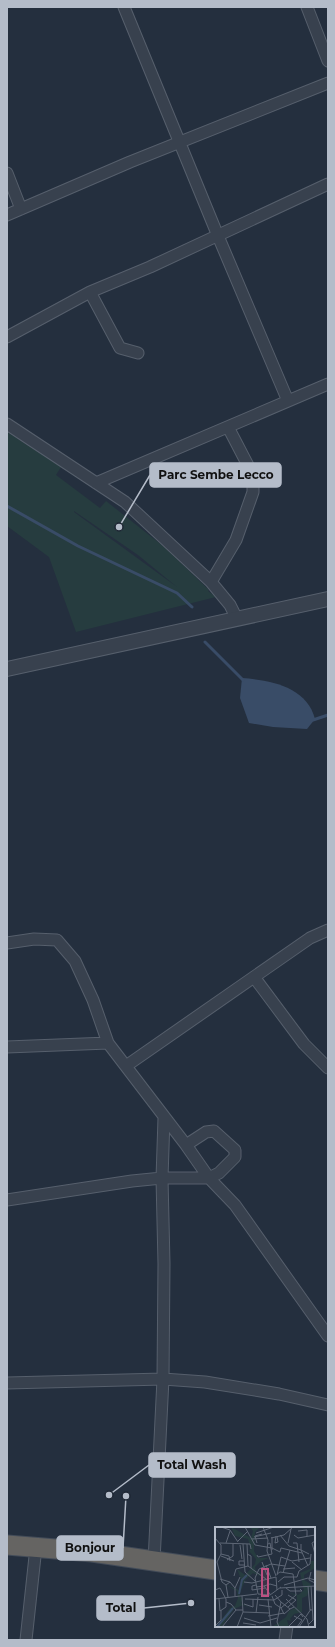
<svg xmlns="http://www.w3.org/2000/svg" width="335" height="1647" font-family="Montserrat,sans-serif">
	<rect width="100%" height="100%" fill="#242f3e"/>
	<path fill="#263c3f" fill-rule="evenodd" d="M7 432 61 467 56 475 100 508 106 501 163 546 209 590 208 591 216 597 76 632 49 557 7 526ZM74 511 138 555 177 587 74 512Z"/>
	<path fill="#394c67" d="M242 678C271 680 307 687 315 719L307 729 273 727 249 723 240 698Z"/>
	<g fill="none" stroke-linecap="round" stroke-linejoin="round">
		<path stroke="#394c67" stroke-width="3" d="M7 506 78 546 177 593 192 607
			M205 642 243 680
			M313 720 328 715"/>
		<g stroke="#565f6c" stroke-width="13">
			<path id="minor" d="M124 7 218 236 288 401
				M307 7 328 61
				M7 173 21 209
				M7 215 130 162 328 83
				M90 292 120 348 138 353
				M7 337 90 292 150 267 328 184
				M7 424 125 502 211 582 230 605 237 619
				M96 483 328 384
				M211 582 236 540 253 492V475L228 427
				M7 943 34 939 57 940 75 961 93 1000 108 1043
				M254 977 304 1044 328 1068
				M7 1047 108 1043 186 1145 209 1178 235 1205 328 1336
				M126 1066 310 938 328 930
				M7 1200 132 1181 162 1178H209L219 1173 235 1157V1150L214 1131 206 1132 186 1145
				M7 1383 163 1379 205 1382 279 1394 328 1405
				M154 1561 163 1379 164 1264 162 1178 164 1118
				M26 1640 36 1547
				M285 1640 287 1626"/>
		</g>
		<g stroke="#565f6c" stroke-width="16">
			<path id="tertiary" d="M7 669 328 599"/>
		</g>
		<g stroke="#434c59" stroke-width="21">
			<path id="trunk" d="M7 1545 92 1552 216 1570
				M314 1580 328 1582"/>
		</g>
		<use href="#minor" stroke="#38414e" stroke-width="11"/>
		<use href="#tertiary" stroke="#38414e" stroke-width="14"/>
		<use href="#trunk" stroke="#656462" stroke-width="19"/>
	</g>
	<g transform="translate(215 1527)">
		<rect width="100" height="100" fill="#242f3e"/>
		<path d="M16 0 36 11 38 4 35 0H45L40 5 39 24 43 31H54L46 34 40 40 41 45 51 51 38 46 30 53 24 69 28 72 26 76 35 81 28 78 19 82 7 99 1 100 15 81 20 79 23 71 22 64 11 58 24 63 26 52 22 42 30 48 40 37 41 32 34 24 36 22 33 12 20 9ZM96 34H100V41L89 48V53L96 57 92 69 87 71V85L79 87 75 92 77 94 72 93 74 100H57L71 90 74 84 82 80V69L72 65 83 68 89 63 85 46 95 42Z" fill="#263c3f"/>
		<path fill="none" stroke="#394c67" stroke-width="2" d="M24 67 27 53 32 48M2 100 18 81"/>
		<path fill="none" stroke="#5e6776" stroke-width="1" d="M6 0 15 3 23 15M30 0 40 18 57 21V10M48 0 53 13 52 24 61 49M83 4 92 3V9M41 6 59 0M65 8 74 19 86 23 93 39M79 8 83 11 100 8M61 9 60 16 63 15 62 10M39 10 56 6M0 11 6 18V27L2 35 7 55 11 58M56 11 69 8 78 0M37 12 53 11M23 14 32 5M100 14 97 16 100 27M5 16 35 17 36 22M11 16 15 4M42 16 40 9 47 7M73 16 76 2M78 16H82L84 35M28 17 30 45 40 54M32 17 33 39M86 17V23L94 27M25 18 27 32M57 23V21L65 25 66 21 87 26M6 27 14 29 15 34M32 27 36 29V41M42 28 43 30 57 27 55 16 53 17M6 29 19 34M12 33 18 29V17M47 35 52 48M77 35 87 43M29 38H24V34H29M51 38 56 51M68 42 80 41M96 45 94 53 100 56M68 46 75 23M62 48 66 30 77 34 95 31M19 49 21 42 33 39 51 52M61 50 62 63M5 52 15 55 20 61V69M29 55 37 56 61 50M63 55 69 50H82L84 44 95 37 96 27M41 58 37 59V63L50 61M69 58 93 51 100 53M49 59 55 57 62 59M93 59 95 83H98M41 60 49 59 55 67M20 61 25 50M65 61 100 59M71 61 75 64H87L85 62M0 63 5 61 11 72V80L5 84 4 72M43 67 40 51 44 42 56 37 70 39M43 67 55 68M55 68 66 60M60 68 66 75 62 95 64 100M57 69 60 77 66 81 81 68 78 47 65 45 62 47M13 70 11 58 15 55M0 72 42 67M30 72 59 73 67 68V63M53 72 56 100M71 72 92 92 94 100M11 75 16 77 21 83H28M66 75 75 82 79 80M29 77 38 80V72M44 78 57 80M73 80 81 73 73 68M66 81 69 87 75 82M28 85 55 86M41 86 43 70M53 89 69 86M79 89 87 93 82 100M29 91 45 96 62 91M28 96 41 98M94 97 98 93 96 59M0 99 6 93V83M74 99 86 87 88 90M7 100 21 83M22 100 28 85 27 69M84 100 96 82"/>
		<path fill="#bd5182" fill-opacity="0.15" stroke="#bd5182" stroke-width="2" d="M47 42H53V69H47Z"/>
		<rect width="100" height="100" fill="none" stroke="#b4bcc9" stroke-width="2"/>
	</g>
	<path fill="none" stroke="#b4bcc9" stroke-width="1.5" d="M119 527L150 475M109 1495L149 1465M126 1496L123 1548M191 1603L144 1608"/>
	<g fill="#b4bcc9" stroke="#1d2633" stroke-width="1.5">
		<circle cx="119" cy="527" r="4"/>
		<circle cx="109" cy="1495" r="4"/>
		<circle cx="126" cy="1496" r="4"/>
		<circle cx="191" cy="1603" r="4"/>
	</g>
	<g fill="#b4bcc9" stroke="#b4bcc9" stroke-width="1.5">
		<rect x="150" y="463" width="131" height="24" rx="4"/>
		<rect x="149" y="1453" width="86" height="24" rx="4"/>
		<rect x="57" y="1536" width="66" height="24" rx="4"/>
		<rect x="97" y="1596" width="47" height="24" rx="4"/>
	</g>
	<g font-size="12" text-anchor="middle" font-weight="bold" fill="#111">
		<text x="216" y="479">Parc Sembe Lecco</text>
		<text x="192" y="1469">Total Wash</text>
		<text x="90" y="1552">Bonjour</text>
		<text x="121" y="1612">Total</text>
	</g>
	<rect width="335" height="1647" fill="none" stroke="#b4bcc9" stroke-width="16"/>
</svg>
